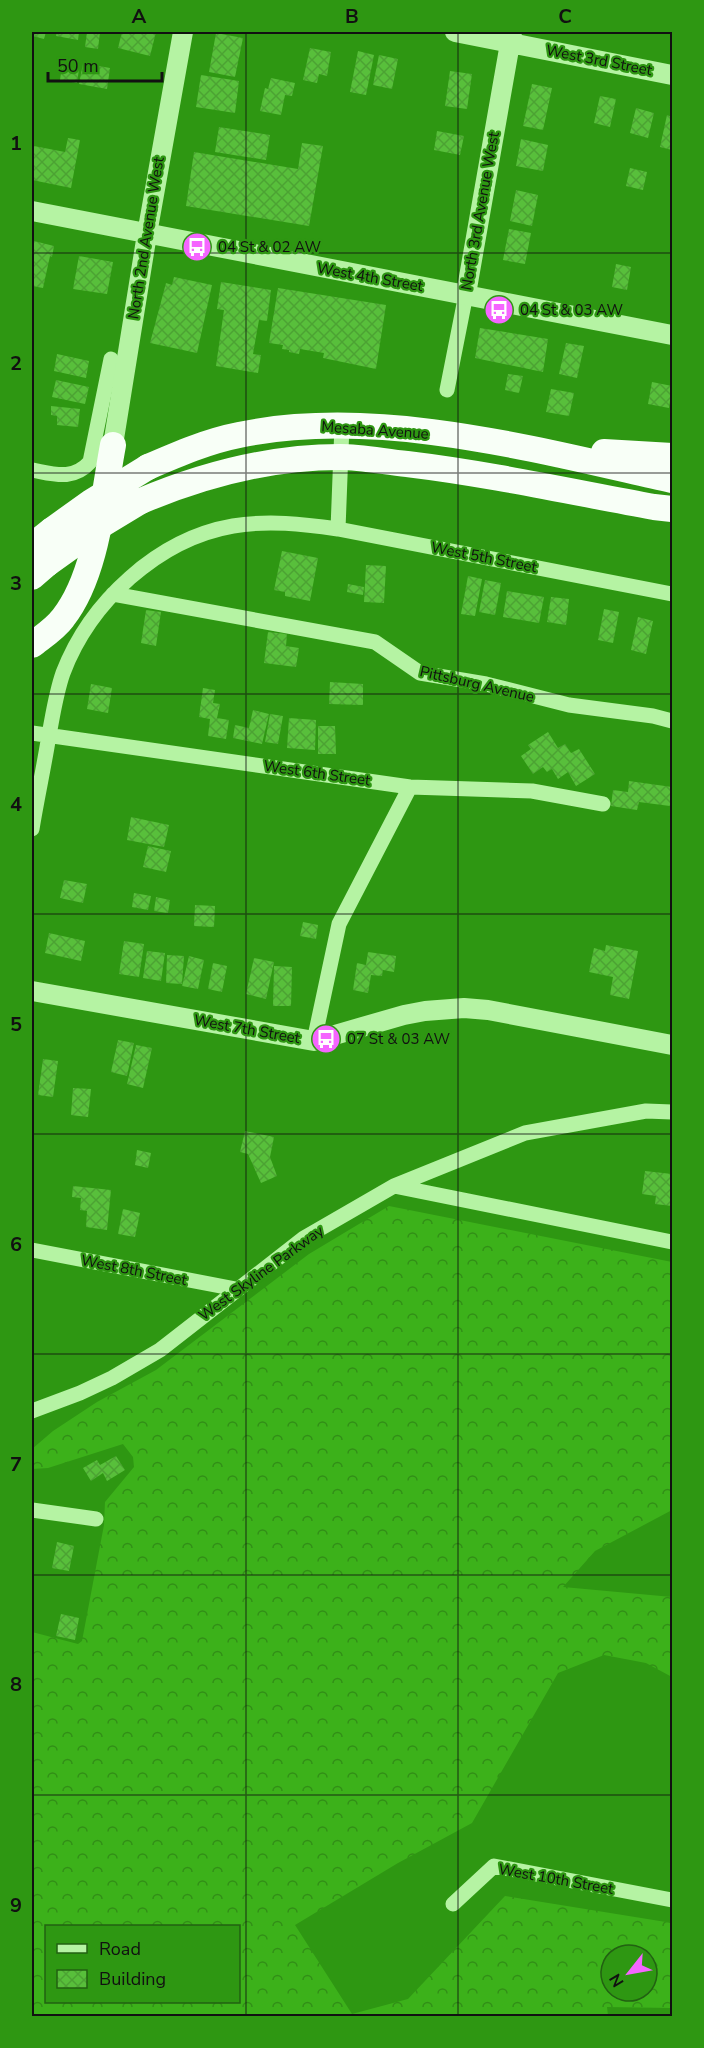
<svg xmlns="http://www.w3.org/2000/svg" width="704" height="2048" font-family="'Nunito Sans',sans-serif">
	<defs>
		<pattern id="forest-crowns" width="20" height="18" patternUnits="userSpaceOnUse" patternTransform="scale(1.5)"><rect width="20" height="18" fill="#3cb11a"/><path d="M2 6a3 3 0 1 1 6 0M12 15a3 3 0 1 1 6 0" fill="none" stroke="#318f16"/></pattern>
		<pattern id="building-cross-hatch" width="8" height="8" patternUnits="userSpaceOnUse" patternTransform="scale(1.5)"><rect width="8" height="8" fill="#58bf3b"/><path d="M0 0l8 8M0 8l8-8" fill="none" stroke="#4ca333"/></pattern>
	</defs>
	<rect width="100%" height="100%" fill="#2e9712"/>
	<path fill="url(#forest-crowns)" fill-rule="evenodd" d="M389 1206 672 1262V1510L595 1551 563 1587 672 1597V1677L646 1663 604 1655 558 1673 472 1823 398 1863 295 1925 352 2014 408 1999 505 1896 672 1923V2008L607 2007 608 2016H32V1632L78 1644 82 1641 104 1525 105 1502 134 1467 133 1457 123 1444 48 1468 32 1469V1449L53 1431 97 1402 156 1370 309 1254ZM46 1926H238V2002H46ZM611 1955H647V1991H611Z"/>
	<path fill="url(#building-cross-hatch)" d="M32 32H46L44 39 32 36Z
		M57 32H79L78 40 56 36Z
		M87 32H100L98 49 85 47Z
		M122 32H156L150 56 118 48Z
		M216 33 243 38 235 77 209 72Z
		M310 48 331 52 327 76 319 74 317 83 303 80Z
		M358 51 374 55 366 95 350 92Z
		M379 55 398 59 392 89 373 85Z
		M83 63 110 68 107 89 79 84Z
		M62 66 79 69 77 83 60 80Z
		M450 71 472 74 467 109 445 106Z
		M201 75 239 81 235 113 196 107Z
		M271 78 295 83 292 96 285 95 281 115 260 111 265 88 268 89Z
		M532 84 552 88 543 130 523 126Z
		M600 96 616 99 610 127 594 123Z
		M636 108 654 113 648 138 630 133Z
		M667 115 672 117V150L660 147Z
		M219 127 270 135 266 160 215 152Z
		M437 131 464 136 460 155 434 150Z
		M68 138 80 140 71 188 32 180V159L34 146 65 152Z
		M521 139 548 145 543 171 516 166Z
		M302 143 323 146 309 226 186 206 194 152 298 169Z
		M630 168 647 172 643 190 626 186Z
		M516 190 538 195 532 226 510 221Z
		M509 229 531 233 525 264 503 260Z
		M34 241 54 246 52 257 50 256 43 288 32 286V244H33Z
		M79 256 113 262 107 294 73 289Z
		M616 264 631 267 627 290 612 287Z
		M174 277 212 285 197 353 150 343 166 283 172 285Z
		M221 282 271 290 267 321 259 320 253 354 261 355 258 373 216 366 224 310 217 309Z
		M278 288 386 305 376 369 323 358 324 353 300 349 299 354 289 352V350L282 349 283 345 269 343Z
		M480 328 548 339 543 372 475 358Z
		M566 343 584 346 577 378 559 374Z
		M57 354 89 361 86 378 54 371Z
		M508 374 523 376 519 393 505 390Z
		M56 380 89 387 85 404 52 397Z
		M652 382 672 386 669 408 648 404Z
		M551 389 574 393 569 416 546 412Z
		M51 406 80 409 78 427 57 425V416L51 415Z
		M282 551 318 558 310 601 285 596V592L274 590Z
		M366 565 386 566 384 603 364 602Z
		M468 576 482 579 475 616 461 614Z
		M485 580 501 583 495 615 479 612Z
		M348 584 364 587 363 595 347 592Z
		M507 591 544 597 539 623 503 617Z
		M551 597 569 599 566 625 547 622Z
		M604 609 619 612 613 643 598 640Z
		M146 610 161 612 156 646 141 643Z
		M638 617 653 621 646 654 631 650Z
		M268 632 287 634 286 646 299 648 296 667 264 663Z
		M330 682 363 684V705L329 704Z
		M91 684 112 688 108 713 87 709Z
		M203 688 215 690 213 703 220 704 217 718 229 720 226 739 208 736 210 719 199 717Z
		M253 710 269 714 262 744 233 738 235 725 249 728Z
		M270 714 283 716 278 744 265 742Z
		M289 718 316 720 315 750 287 748Z
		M318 726H335L336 754H318Z
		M548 732 558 748 565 744 571 753 579 749 595 774 576 786 568 772 558 779 552 769 547 772 543 767 533 774 521 756 531 749 528 745Z
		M629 781 672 787 670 806 639 802 637 810 611 806 613 790 628 792Z
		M131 817 169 825 164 847 127 840Z
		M148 846 171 851 166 872 143 867Z
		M64 880 87 884 83 903 60 898Z
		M134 893 151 896 148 910 132 907Z
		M156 897 170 900 168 913 154 911Z
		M195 905 215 906 214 927 194 926Z
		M303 922 318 925 316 939 300 936Z
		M49 933 85 941 81 961 45 953Z
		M124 941 144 944 139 977 119 974Z
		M606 945 638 951 629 999 610 995 613 977 589 972 594 948 605 951Z
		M147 951 165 953 161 981 143 978Z
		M368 952 396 956 394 972 383 970 382 976 371 975 368 993 353 990 357 963 366 965Z
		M167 955 184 956 182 984 166 983Z
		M189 956 204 960 198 989 182 986Z
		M254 958 274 962 266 999 246 994Z
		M213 963 227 966 222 992 208 989Z
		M274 966 292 967 291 1006H273Z
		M118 1040 134 1043 127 1076 111 1072Z
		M136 1045 152 1048 143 1088 127 1084Z
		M43 1059 58 1061 53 1097 38 1095Z
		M73 1088 91 1089 88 1117 71 1115Z
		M245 1131 274 1137 270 1157 277 1176 261 1183 248 1154 240 1152Z
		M137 1150 151 1153 148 1168 135 1165Z
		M645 1171 672 1174V1206L655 1204 656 1196 642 1194Z
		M73 1186 111 1190 107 1230 86 1227 87 1211 80 1210 81 1198 72 1197Z
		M123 1209 140 1213 135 1237 118 1234Z
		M116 1456 125 1470 107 1481 103 1473 91 1481 83 1468 97 1460 100 1465Z
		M57 1542 74 1546 69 1571 52 1568Z
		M61 1614 79 1618 75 1640 56 1636Z"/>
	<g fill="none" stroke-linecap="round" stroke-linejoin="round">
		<path stroke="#b5f3a3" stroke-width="15" d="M447 390 466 294
			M32 470C54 474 73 481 90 462L111 359
			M338 529 342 425
			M113 594 375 642 420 673 486 684 569 705 653 716 672 721
			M32 733 410 787 532 791 603 804
			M32 829C37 798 44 767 49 735 53 714 56 693 63 673 90 602 158 539 233 526 268 520 303 524 338 529L672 594
			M314 1041 339 924 410 787
			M394 1186 672 1242
			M32 1250 236 1289
			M32 1411 80 1393 112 1378 160 1350 304 1238 394 1186 525 1133 646 1111 672 1112
			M32 1510 96 1519
			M453 1904 494 1866 672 1900"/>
		<path stroke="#b5f3a3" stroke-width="20" d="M455 32 672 75
			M32 211 672 335
			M466 294 512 32
			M113 445 147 234 183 32
			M32 991 314 1041 404 1015 425 1011 464 1008 488 1010 672 1045"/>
		<path stroke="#f8fff7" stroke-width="26" d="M604 452 672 456
			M148 467C178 454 208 441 239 435 377 406 537 450 672 480
			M141 501C205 474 270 457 340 457 362 457 385 462 407 464 490 474 572 492 654 507L672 509
			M32 546 52 530
			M32 577 47 564
			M32 645C42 637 55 629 63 618 97 575 103 498 113 445"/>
		<path stroke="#f8fff7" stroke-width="26" d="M52 530 91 502 148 467
			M47 564 103 524 141 501"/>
	</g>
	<path fill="none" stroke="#111" stroke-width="1.5" stroke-opacity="0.55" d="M246 32V2016M458 32V2016M32 253H672M32 473H672M32 694H672M32 914H672M32 1134H672M32 1354H672M32 1575H672M32 1795H672"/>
	<defs>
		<g id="bus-disc" transform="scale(1.5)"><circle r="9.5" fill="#f565ff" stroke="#2e9712"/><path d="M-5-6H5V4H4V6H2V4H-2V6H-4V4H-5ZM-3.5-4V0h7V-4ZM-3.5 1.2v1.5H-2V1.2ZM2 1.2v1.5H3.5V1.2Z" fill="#fff"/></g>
	</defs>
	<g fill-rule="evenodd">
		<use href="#bus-disc" x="197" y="247"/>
		<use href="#bus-disc" x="499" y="310"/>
		<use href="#bus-disc" x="326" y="1039"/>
	</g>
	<g text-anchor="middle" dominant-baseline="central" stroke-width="4.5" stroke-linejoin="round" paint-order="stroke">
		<g font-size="15" fill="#111" stroke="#2e9712">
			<text transform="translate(599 60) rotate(11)">West 3rd Street</text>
			<text transform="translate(480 211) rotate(-80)">North 3rd Avenue West</text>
			<text transform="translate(146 238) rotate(-81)">North 2nd Avenue West</text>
			<text transform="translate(370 277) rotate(10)">West 4th Street</text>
			<text transform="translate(375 430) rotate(4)">Mesaba Avenue</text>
			<text transform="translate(484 557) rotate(11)">West 5th Street</text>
			<text transform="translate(477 684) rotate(13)">Pittsburg Avenue</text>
			<text transform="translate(317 773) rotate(8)">West 6th Street</text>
			<text transform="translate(247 1029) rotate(10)">West 7th Street</text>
			<text transform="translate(134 1270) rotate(11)">West 8th Street</text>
			<text transform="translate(261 1273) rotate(-36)">West Skyline Parkway</text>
			<text transform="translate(556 1879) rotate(10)">West 10th Street</text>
		</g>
		<g font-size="15" fill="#111" stroke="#2e9712" text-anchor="start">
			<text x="218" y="247">04 St &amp; 02 AW</text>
			<text x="520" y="310">04 St &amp; 03 AW</text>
			<text x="347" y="1039">07 St &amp; 03 AW</text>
		</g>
	</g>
	<rect width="704" height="2048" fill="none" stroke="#2e9712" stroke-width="66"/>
	<rect x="45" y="1925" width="195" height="78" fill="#2e9712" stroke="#226112" stroke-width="1.5"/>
	<rect x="57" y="1944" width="30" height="9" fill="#b5f3a3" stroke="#226112" stroke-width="1.5"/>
	<text x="99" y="1955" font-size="18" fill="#111111">Road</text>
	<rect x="57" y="1970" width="30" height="18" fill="url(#building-cross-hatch)" stroke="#226112" stroke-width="1.5"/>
	<text x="99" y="1985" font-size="18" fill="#111111">Building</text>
	<g transform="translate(629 1973) rotate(239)"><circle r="28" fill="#2e9712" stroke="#226112" stroke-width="1.5"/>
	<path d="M0-4.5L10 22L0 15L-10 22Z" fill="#f565ff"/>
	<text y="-9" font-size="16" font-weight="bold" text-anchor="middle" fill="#111111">N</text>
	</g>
	<path d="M48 72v9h114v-9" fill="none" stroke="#111111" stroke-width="3"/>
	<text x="57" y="72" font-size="18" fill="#111111" stroke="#2e9712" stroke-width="4.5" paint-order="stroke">50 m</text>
	<rect x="33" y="33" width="638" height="1982" fill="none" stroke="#111" stroke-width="2"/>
	<g font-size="20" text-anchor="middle" font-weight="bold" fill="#111">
		<text x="139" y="23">A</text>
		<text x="352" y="23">B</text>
		<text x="565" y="23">C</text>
		<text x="16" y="150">1</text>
		<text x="16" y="370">2</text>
		<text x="16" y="590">3</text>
		<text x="16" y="811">4</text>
		<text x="16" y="1031">5</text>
		<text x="16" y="1251">6</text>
		<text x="16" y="1471">7</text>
		<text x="16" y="1691">8</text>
		<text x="16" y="1912">9</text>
	</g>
</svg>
